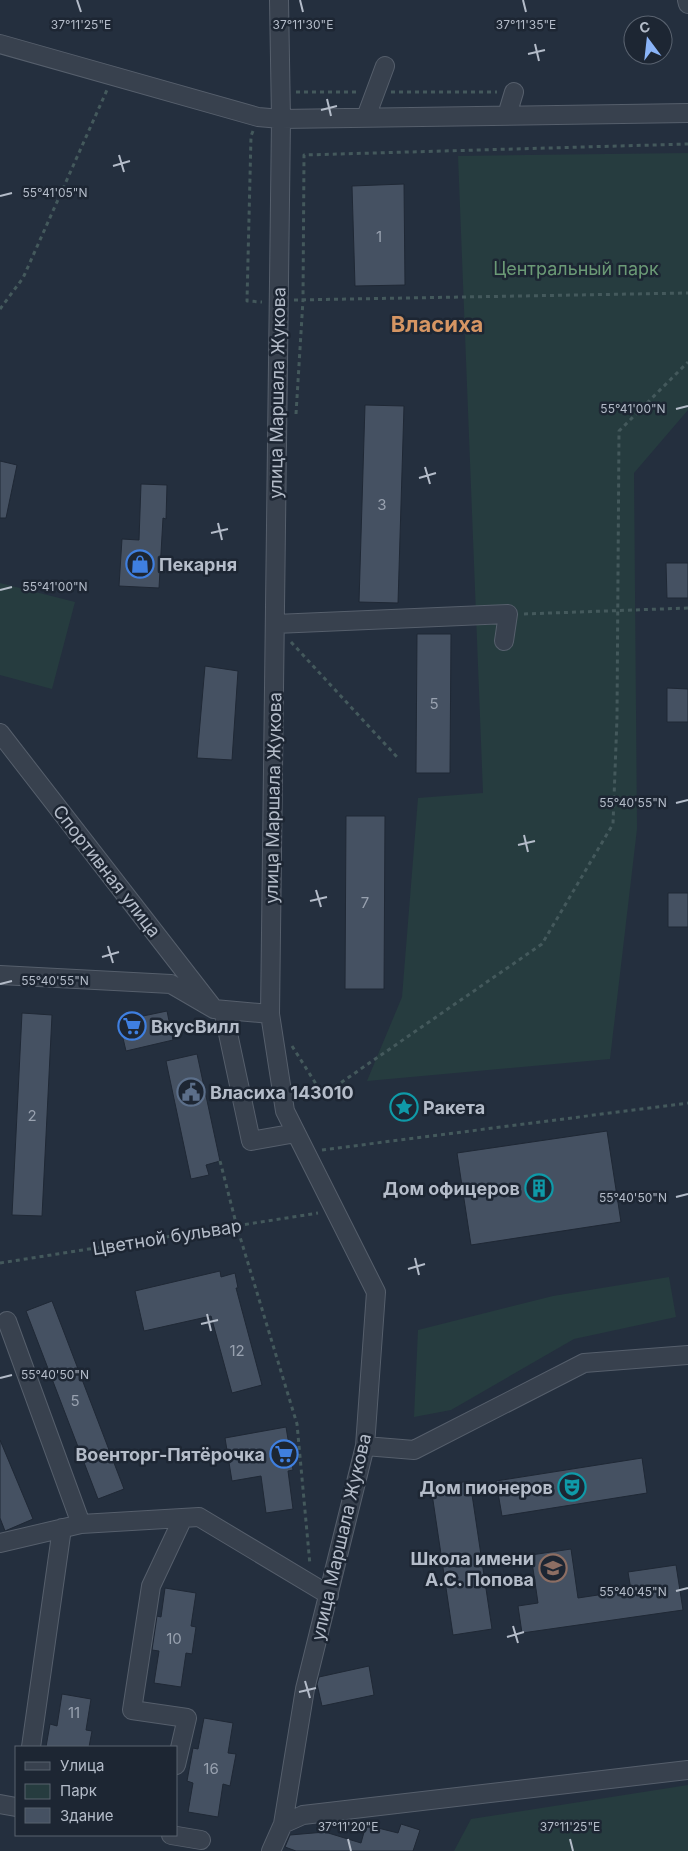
<svg xmlns="http://www.w3.org/2000/svg" width="688" height="1851" font-family="Inter,sans-serif">
	<rect width="100%" height="100%" fill="#242f3e"/>
	<path fill="#263c3f" d="M688 153V410L634 473 637 829 610 1059 367 1081 402 997 418 798 483 793 458 156Z
		M0 583 75 602 52 689 0 675Z
		M669 1277 676 1317 574 1339 451 1410 414 1417 418 1330 553 1296Z
		M688 1785V1851H454L471 1819Z"/>
	<path fill="#455162" stroke="#1f2835" d="M404 184 405 285 355 286 352 186Z
		M365 405 404 406 398 603 359 602Z
		M0 461 17 465 6 518H0Z
		M141 484 167 485 166 519 163 518 159 588 119 586 122 539 139 540Z
		M666 563H688V598H667Z
		M417 634H451L450 773H416Z
		M205 666 238 671 232 760 197 758Z
		M667 688 688 689V722H667Z
		M346 816H385L384 989H345Z
		M668 893H688V927H668Z
		M167 1011 173 1040 126 1051 119 1021Z
		M22 1013 52 1015 42 1216 12 1215Z
		M197 1054 220 1161 206 1165 209 1175 191 1179 166 1061Z
		M607 1131 621 1222 471 1245 457 1153Z
		M220 1271 221 1277 235 1273 238 1288H236L262 1385 232 1393 211 1316 144 1331 135 1291Z
		M52 1301 124 1489 98 1499 26 1311Z
		M286 1427 293 1470 288 1471 293 1509 266 1513 261 1476 232 1481 225 1438Z
		M0 1440 33 1519 5 1531 0 1518Z
		M642 1458 647 1493 502 1516 496 1481Z
		M470 1481 492 1629 453 1635 431 1487Z
		M571 1549 578 1598 631 1590 628 1572 676 1565 683 1610 522 1633 518 1606 538 1603 531 1555Z
		M165 1588 196 1593 191 1626 196 1627 192 1654 186 1653 181 1687 154 1683 159 1651 152 1650 157 1616 161 1617Z
		M369 1666 374 1695 322 1706 317 1684 319 1677Z
		M62 1694 91 1699 86 1730 92 1731 89 1747H46L50 1724 57 1726Z
		M204 1718 233 1723 228 1753 236 1754 230 1786 223 1784 218 1817 188 1812 193 1783 187 1781 193 1748 198 1749Z
		M401 1824 420 1830 413 1851H296L285 1847 290 1835 325 1832 361 1843 366 1825 398 1833Z"/>
	<g fill="none" stroke-linecap="round" stroke-linejoin="round">
		<g stroke="#565f6c" stroke-width="20">
			<path id="minor" d="M687 0 688 4
				M0 44 258 117 281 119 688 113
				M507 115 514 92
				M366 117 385 66
				M275 624 508 614 504 641
				M0 733 214 1009
				M0 975 171 984 214 1009 270 1014
				M223 1010 251 1141 296 1133
				M7 1321 81 1524
				M365 1446 414 1450 584 1363 688 1355
				M0 1543 81 1524 199 1517 329 1595
				M31 1747 62 1528
				M176 1765 187 1718 132 1710 151 1586 183 1518
				M0 1804 16 1807
				M283 1824 303 1815 688 1770
				M171 1835 201 1840
				M271 1851 283 1824 305 1689 365 1446 376 1292 285 1111 270 1014 281 119 279 0"/>
		</g>
		<path stroke="#44595c" stroke-width="3" stroke-dasharray="4 4" stroke-linecap="butt" d="M296 92H360
			M391 92H497
			M253 131 251 136 247 301 262 302
			M294 300 688 293
			M0 309 23 278 107 90
			M296 414 303 300 304 155 688 144
			M524 614 688 608
			M291 642 397 757
			M292 1046 323 1095 542 944 613 824 617 718 619 431 688 362
			M322 1150 688 1103
			M220 1161 237 1227 297 1424 310 1565
			M0 1263 318 1213"/>
		<use href="#minor" stroke="#38414e" stroke-width="18"/>
	</g>
	<path fill="none" stroke="#b4bcc9" stroke-width="2" d="M77 0 81 12M300 0 303 12M523 0 526 12M535 44 539 61M528 54 545 50M327 99 331 116M321 110 337 106M119 155 124 172M113 166 130 161M0 196 12 193M676 409 688 406M425 467 430 484M419 478 436 473M218 523 222 540M211 533 228 529M0 590 12 587M676 803 688 800M524 835 528 852M518 845 535 841M316 890 321 907M310 901 327 897M108 946 113 963M102 957 119 952M0 984 12 981M676 1197 688 1194M415 1258 419 1275M408 1269 425 1264M207 1314 211 1331M201 1324 218 1320M0 1378 12 1375M676 1591 688 1588M513 1626 518 1643M507 1637 524 1632M305 1681 310 1698M299 1692 316 1688M348 1839 351 1851M570 1839 573 1851"/>
	<defs>
		<g id="shop-ring" transform="scale(1.4375)"><circle r="9.5" fill="#1d2633" stroke="#3f7fe0" stroke-width="1.5"/><path d="M-5-2.5h2.3a2.7 3.5 0 0 1 5.4 0H5L5.5 6h-11ZM-1.5-2.5h3a1.5 2.3 0 0 0-3 0Z" fill="#3f7fe0"/></g>
		<g id="supermarket-ring" transform="scale(1.4375)"><circle r="9.5" fill="#1d2633" stroke="#3f7fe0" stroke-width="1.5"/><path d="M-6-5.5h2.5l.6 2H6L4.5 2H-2.5L-4.4-4H-6ZM-1.5 3.2a1.3 1.3 0 1 0 .1 0ZM3 3.2a1.3 1.3 0 1 0 .1 0Z" fill="#3f7fe0"/></g>
		<g id="civic-ring" transform="scale(1.4375)"><circle r="9.5" fill="#1d2633" stroke="#5c6f8a" stroke-width="1.5"/><path d="M-.6-6.5H3V-4.5H.6V-3L4-1V1h2V6H-6V1h2V-1L-.6-3ZM-1.2 2.5V6h2.4V2.5Z" fill="#5c6f8a"/></g>
		<g id="sight-ring" transform="scale(1.4375)"><circle r="9.5" fill="#1d2633" stroke="#0f9aa8" stroke-width="1.5"/><path d="M0-6L1.8-2.2L6-1.7L2.9 1.2L3.7 5.4L0 3.3L-3.7 5.4L-2.9 1.2L-6-1.7L-1.8-2.2Z" fill="#0f9aa8"/></g>
		<g id="building-ring" transform="scale(1.4375)"><circle r="9.5" fill="#1d2633" stroke="#0f9aa8" stroke-width="1.5"/><path d="M-4-6H4V6H1V3H-1V6H-4ZM-2.5-4.3h1.7v1.8h-1.7ZM.8-4.3h1.7v1.8H.8ZM-2.5-1h1.7V.8h-1.7ZM.8-1h1.7V.8H.8Z" fill="#0f9aa8"/></g>
		<g id="theatre-ring" transform="scale(1.4375)"><circle r="9.5" fill="#1d2633" stroke="#0f9aa8" stroke-width="1.5"/><path d="M-5-5.5Q0-4 5-5.5V0Q5 5 0 6Q-5 5-5 0ZM-3.3-2.5H-1v1.5H-3.3ZM1-2.5H3.3v1.5H1ZM-2.8 1Q0 5.5 2.8 1Z" fill="#0f9aa8"/></g>
		<g id="school-ring" transform="scale(1.4375)"><circle r="9.5" fill="#1d2633" stroke="#8d6e63" stroke-width="1.5"/><path d="M0-5L7-2L0 1L-7-2ZM-4 1L0 2.5L4 1V4Q0 6-4 4Z" fill="#8d6e63"/></g>
	</defs>
	<g fill-rule="evenodd">
		<use href="#shop-ring" x="140" y="564"/>
		<use href="#supermarket-ring" x="132" y="1026"/>
		<use href="#civic-ring" x="191" y="1092"/>
		<use href="#sight-ring" x="404" y="1107"/>
		<use href="#building-ring" x="539" y="1188"/>
		<use href="#supermarket-ring" x="284" y="1454"/>
		<use href="#theatre-ring" x="572" y="1487"/>
		<use href="#school-ring" x="553" y="1568"/>
	</g>
	<g text-anchor="middle" dominant-baseline="central" stroke-width="5" stroke-linejoin="round" paint-order="stroke">
		<g font-size="15" fill="#98a1af">
			<text x="379" y="236">1</text>
			<text x="382" y="504">3</text>
			<text x="434" y="703">5</text>
			<text x="365" y="902">7</text>
			<text x="32" y="1115">2</text>
			<text x="237" y="1350">12</text>
			<text x="75" y="1400">5</text>
			<text x="174" y="1638">10</text>
			<text x="74" y="1712">11</text>
			<text x="211" y="1768">16</text>
		</g>
		<g font-size="18" fill="#6b9a76" stroke="#1d2633">
			<text x="576" y="268">Центральный парк</text>
		</g>
		<g font-size="18" fill="#b4bcc9" stroke="#1d2633">
			<text transform="translate(277 393) rotate(-89)">улица Маршала Жукова</text>
			<text transform="translate(273 798) rotate(-89)">улица Маршала Жукова</text>
			<text transform="translate(107 871) rotate(52)">Спортивная улица</text>
			<text transform="translate(167 1237) rotate(-9)">Цветной бульвар</text>
			<text transform="translate(341 1537) rotate(-77)">улица Маршала Жукова</text>
		</g>
		<g font-size="18" font-weight="bold" fill="#b4bcc9" stroke="#1d2633" text-anchor="start">
			<text x="159" y="564">Пекарня</text>
			<text x="151" y="1026">ВкусВилл</text>
			<text x="210" y="1092">Власиха 143010</text>
			<text x="423" y="1107">Ракета</text>
			<text x="520" y="1188" text-anchor="end">Дом офицеров</text>
			<text x="265" y="1454" text-anchor="end">Военторг-Пятёрочка</text>
			<text x="553" y="1487" text-anchor="end">Дом пионеров</text>
			<text x="534" y="1558" text-anchor="end">Школа имени<tspan x="534" dy="21">А.С. Попова</tspan></text>
		</g>
		<g font-size="22" font-weight="bold" fill="#d59563" stroke="#1d2633">
			<text x="437" y="324">Власиха</text>
		</g>
	</g>
	<g font-size="12" text-anchor="middle" fill="#b4bcc9" stroke="#1d2633" stroke-width="5" stroke-linejoin="round" paint-order="stroke">
		<text x="81" y="29">37°11'25"E</text>
		<text x="303" y="29">37°11'30"E</text>
		<text x="526" y="29">37°11'35"E</text>
		<text x="55" y="197">55°41'05"N</text>
		<text x="633" y="413">55°41'00"N</text>
		<text x="55" y="591">55°41'00"N</text>
		<text x="633" y="807">55°40'55"N</text>
		<text x="55" y="985">55°40'55"N</text>
		<text x="633" y="1202">55°40'50"N</text>
		<text x="55" y="1379">55°40'50"N</text>
		<text x="633" y="1596">55°40'45"N</text>
		<text x="348" y="1831">37°11'20"E</text>
		<text x="570" y="1831">37°11'25"E</text>
	</g>
	<rect x="15" y="1746" width="162" height="90" fill="#1d2633" stroke="#59626f"/>
	<rect x="25" y="1762" width="25" height="8" fill="#38414e" stroke="#59626f"/>
	<text x="60" y="1771" font-size="15" fill="#b4bcc9">Улица</text>
	<rect x="25" y="1784" width="25" height="15" fill="#263c3f" stroke="#59626f"/>
	<text x="60" y="1796" font-size="15" fill="#b4bcc9">Парк</text>
	<rect x="25" y="1808" width="25" height="15" fill="#455162" stroke="#59626f"/>
	<text x="60" y="1821" font-size="15" fill="#b4bcc9">Здание</text>
	<g transform="translate(648 40) rotate(345)"><circle r="24" fill="#1d2633" stroke="#59626f"/>
	<path d="M0-4L9 19L0 12L-9 19Z" fill="#8ab4f8"/>
	<text y="-8" font-size="14" font-weight="bold" text-anchor="middle" fill="#b4bcc9">С</text>
	</g>
</svg>
